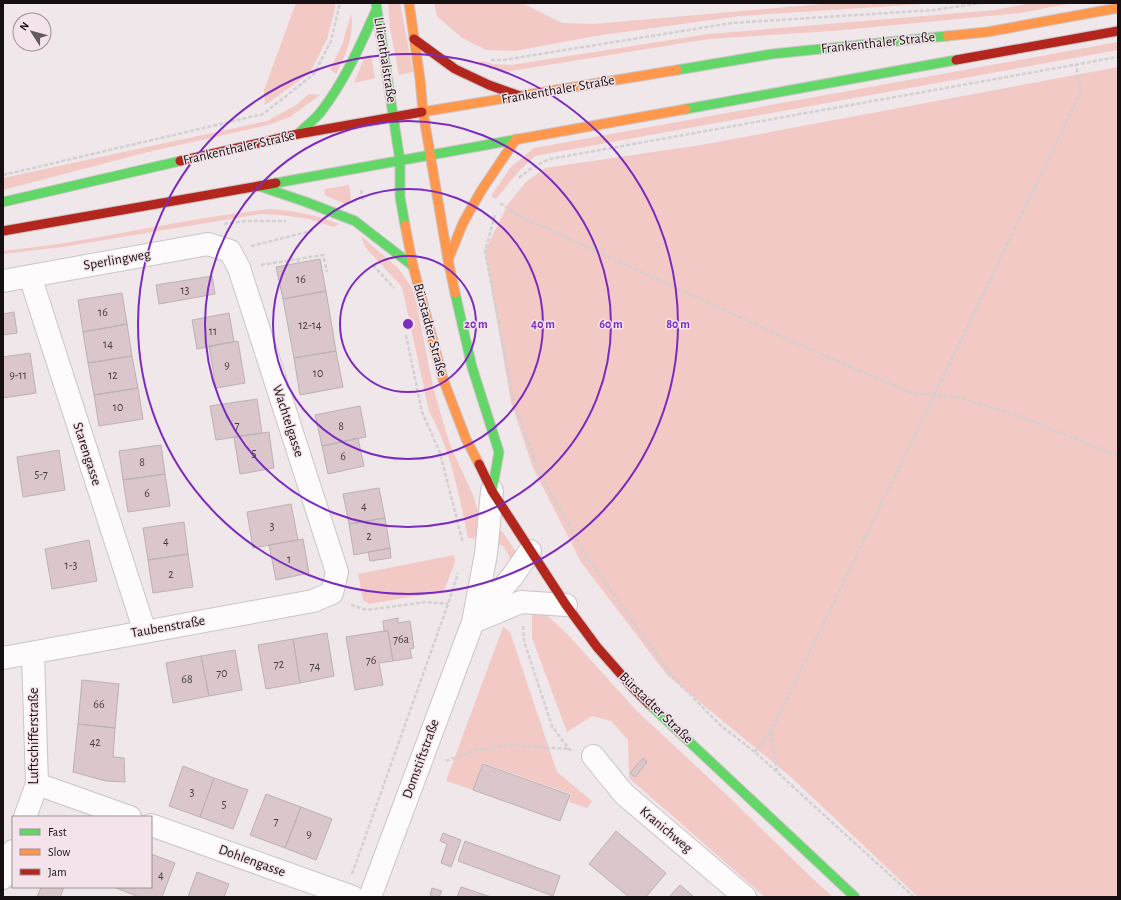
<svg xmlns="http://www.w3.org/2000/svg" width="1121" height="900" font-family="'Alegreya Sans',sans-serif">
	<rect width="100%" height="100%" fill="#f0e7eb"/>
	<path fill="#f2c9c5" d="M296 3H335V8L327 39 310 73 265 105 264 90Z
		M388 3H400L413 72 399 75 390 28Z
		M434 3H522L562 23 594 24 832 3H939L740 16 595 36 515 51 486 50 462 38 437 16Z
		M1031 3H1073L1020 13 832 31 709 39 510 71 491 69 479 64 481 61 493 64 511 65 709 34 995 10Z
		M351 14C355 34 345 57 336 74L330 69 342 45Z
		M1118 42V50L535 156 520 170 496 199 491 196 510 168 534 148Z
		M371 55 375 78 354 83 365 56Z
		M1118 67V897H918L792 778 667 675 581 562 533 468 511 402 485 251 508 204 526 182 545 168 701 145Z
		M309 94 320 95 290 117 268 125 148 152 3 190V178L267 121 296 105Z
		M349 185 351 198 348 205 326 196 324 192 325 189Z
		M271 209C296 211 316 215 339 224L334 227 309 219 281 215 260 214 62 247 3 254V251C93 242 181 218 271 209Z
		M361 236 398 268 412 288 417 306 433 387 446 432 451 447 473 495 479 515 480 539 468 538C459 494 451 451 429 411L402 287 365 247Z
		M502 531 520 558 514 565 503 546 496 544 498 532Z
		M454 555 455 562 444 591 369 604 363 600 358 574Z
		M532 612 546 614 569 636 637 711 728 796 813 879 833 897H765L629 778 628 740 611 721 592 716 567 732 532 638Z
		M503 627 510 632 557 772 592 801 587 808 569 802 571 794 483 763 473 790 446 781Z"/>
	<path fill="#dbc6cb" stroke="#b9b2b4" d="M320 259 326 291 283 299 276 267Z
		M212 276 215 294 159 304 156 285Z
		M326 291 336 351 294 358 283 299Z
		M122 293 127 324 83 332 78 300Z
		M14 312 17 333 3 335V314Z
		M229 313 234 342 197 349 192 320Z
		M127 324 132 356 88 363 83 332Z
		M238 341 245 383 216 388 209 346Z
		M336 351 343 387 300 395 294 358Z
		M30 353 36 393 3 398V357Z
		M132 356 138 388 94 395 88 363Z
		M138 388 143 419 99 426 94 395Z
		M257 399 262 433 216 440 210 406Z
		M360 406 366 437 322 446 315 415Z
		M269 432 274 468 240 474 234 437Z
		M358 438 364 466 328 474 322 446Z
		M161 445 165 474 123 480 119 451Z
		M59 450 65 490 23 497 17 457Z
		M165 474 170 506 128 512 123 480Z
		M379 488 385 518 349 524 343 494Z
		M291 504 298 540 253 548 247 512Z
		M385 518 390 548 354 555 349 524Z
		M184 522 188 554 148 560 143 528Z
		M303 539 309 573 276 580 269 545Z
		M89 540 97 581 52 589 45 549Z
		M390 548 391 558 370 561 368 552Z
		M188 554 193 587 153 593 148 560Z
		M398 618V623L410 621 414 648 410 649 412 658 393 661 388 631H384L383 621Z
		M384 631H388L393 661 379 663 383 685 355 690 346 637Z
		M327 633 334 676 300 683 293 639Z
		M293 639 300 683 266 689 258 645Z
		M235 650 242 690 209 696 201 656Z
		M201 656 209 696 173 703 166 663Z
		M82 680 119 684 115 728 78 724Z
		M78 724 115 728 113 757 124 758 125 782 106 781 73 772Z
		M643 758 647 762 635 777 630 773Z
		M483 764 570 795 560 821 473 790Z
		M183 766 214 778 200 817 169 806Z
		M214 778 248 790 233 829 200 817Z
		M266 794 301 807 285 848 250 835Z
		M301 807 332 819 316 860 285 848Z
		M616 831 666 873 646 897H629L589 864Z
		M443 833 461 840 451 867 441 863 447 844 440 841Z
		M465 841 560 876 553 896 458 861Z
		M151 854 175 863 162 897H139L116 888V887H151Z
		M197 872 229 884 224 897H188Z
		M680 885 694 897H669Z
		M41 887H64L60 897H37Z
		M461 887 491 897H457Z
		M432 888 442 891 439 897H435L430 895Z"/>
	<g fill="none" stroke-linecap="round" stroke-linejoin="round">
		<g stroke="#ccc4c7" stroke-width="24">
			<path id="street" d="M30 276 145 632
				M3 281 208 244 230 251 239 268 337 572 332 593 313 601 3 658
				M475 619 512 577 530 551
				M473 622 521 602 566 605
				M593 756 624 794 745 897
				M37 784 130 817
				M25 817 37 784 33 653
				M151 825 353 897
				M3 878 13 851
				M370 897 473 622 486 554 492 491"/>
		</g>
		<g stroke="#ccc4c7" stroke-width="11">
			<path id="fast" d="M376 3 400 161V197L405 225
				M677 70 772 54 947 36
				M686 109 956 60
				M298 134C305 127 314 120 320 113 345 81 361 44 377 8
				M276 183 519 139
				M259 186 306 202 355 221 413 266
				M3 202 180 161
				M455 293 472 367 499 452 492 491
				M649 704 855 897"/>
		</g>
		<g stroke="#ccc4c7" stroke-width="11">
			<path id="slow" d="M409 3 420 79 423 112 448 260 455 293
				M947 36 987 32 1118 8
				M422 112 677 70
				M519 139 686 109
				M405 225 413 266 443 379 466 439 479 464
				M448 260 463 223 481 191 516 139"/>
		</g>
		<g stroke="#ccc4c7" stroke-width="11">
			<path id="jam" d="M414 39 455 69 489 85 520 96
				M956 60 1118 31
				M180 161 298 134 422 112
				M3 231 276 183
				M479 464 492 491 566 605 597 647 633 688 649 704"/>
		</g>
		<path stroke="#d2d0d1" stroke-width="2.5" stroke-dasharray="4 2" stroke-linecap="butt" d="M491 60H503L732 23 934 10 981 3
			M3 175 263 114 314 74 331 41 340 3
			M519 178C529 169 538 164 550 159L1118 57
			M361 190 363 200
			M500 203 520 216 798 344 911 393 958 397 1019 416 1118 456
			M495 215 485 251 514 403 539 472 587 557 672 676 720 725 755 752
			M224 224 246 221H286
			M251 246 315 230
			M298 259V263
			M261 265 323 255 327 272
			M373 265 394 288
			M406 335 422 412 440 453 463 543
			M351 605 367 610 426 602 448 604
			M523 626 524 641 552 726 569 749 572 751
			M771 732 777 772
			M446 761 476 750 512 745 568 749
			M352 874 448 604 458 573
			M914 897 755 752 771 732 1081 92 1076 65"/>
		<use href="#street" stroke="#fdfbfc" stroke-width="22"/>
		<use href="#fast" stroke="#63d668" stroke-width="9"/>
		<use href="#slow" stroke="#ff974d" stroke-width="9"/>
		<use href="#jam" stroke="#b3261e" stroke-width="9"/>
	</g>
	<g fill="none" stroke="#7b2cbf" stroke-width="2">
		<circle cx="408" cy="324" r="68"/>
		<circle cx="408" cy="324" r="135"/>
		<circle cx="408" cy="324" r="203"/>
		<circle cx="408" cy="324" r="270"/>
	</g>
	<g text-anchor="middle" dominant-baseline="central" stroke-width="3" stroke-linejoin="round" paint-order="stroke">
		<g font-size="12" fill="#473e40">
			<text x="301" y="279">16</text>
			<text x="185" y="290">13</text>
			<text x="103" y="312">16</text>
			<text x="310" y="325">12-14</text>
			<text x="213" y="331">11</text>
			<text x="108" y="344">14</text>
			<text x="227" y="365">9</text>
			<text x="318" y="373">10</text>
			<text x="18" y="375">9-11</text>
			<text x="113" y="375">12</text>
			<text x="118" y="407">10</text>
			<text x="237" y="425">7</text>
			<text x="341" y="426">8</text>
			<text x="254" y="453">5</text>
			<text x="343" y="456">6</text>
			<text x="142" y="462">8</text>
			<text x="41" y="474">5-7</text>
			<text x="147" y="493">6</text>
			<text x="364" y="506">4</text>
			<text x="272" y="526">3</text>
			<text x="369" y="536">2</text>
			<text x="166" y="541">4</text>
			<text x="289" y="559">1</text>
			<text x="71" y="565">1-3</text>
			<text x="171" y="574">2</text>
			<text x="401" y="639">76a</text>
			<text x="371" y="660">76</text>
			<text x="279" y="664">72</text>
			<text x="315" y="666">74</text>
			<text x="222" y="673">70</text>
			<text x="187" y="679">68</text>
			<text x="99" y="704">66</text>
			<text x="95" y="742">42</text>
			<text x="192" y="792">3</text>
			<text x="224" y="804">5</text>
			<text x="276" y="821">7</text>
			<text x="309" y="834">9</text>
			<text x="161" y="875">4</text>
		</g>
		<g font-size="14" fill="#161012" stroke="#f4e3ea">
			<text transform="translate(878 43) rotate(-6)">Frankenthaler Straße</text>
			<text transform="translate(385 60) rotate(81)">Lilienthalstraße</text>
			<text transform="translate(558 90) rotate(-10)">Frankenthaler Straße</text>
			<text transform="translate(239 148) rotate(-13)">Frankenthaler Straße</text>
			<text transform="translate(117 260) rotate(-10)">Sperlingweg</text>
			<text transform="translate(430 330) rotate(75)">Bürstadter Straße</text>
			<text transform="translate(288 421) rotate(72)">Wachtelgasse</text>
			<text transform="translate(87 454) rotate(72)">Starengasse</text>
			<text transform="translate(168 627) rotate(-10)">Taubenstraße</text>
			<text transform="translate(656 708) rotate(44)">Bürstadter Straße</text>
			<text transform="translate(34 736) rotate(-90)">Luftschifferstraße</text>
			<text transform="translate(421 759) rotate(-70)">Domstiftstraße</text>
			<text transform="translate(666 830) rotate(40)">Kranichweg</text>
			<text transform="translate(252 861) rotate(20)">Dohlengasse</text>
		</g>
	</g>
	<circle cx="408" cy="324" r="6" fill="#7b2cbf" stroke="#f4e3ea" stroke-width="2"/>
	<g font-size="12" text-anchor="middle" font-weight="bold" fill="#7b2cbf" stroke="#f4e3ea" stroke-width="3" stroke-linejoin="round" paint-order="stroke">
		<text x="476" y="328">20 m</text>
		<text x="543" y="328">40 m</text>
		<text x="611" y="328">60 m</text>
		<text x="678" y="328">80 m</text>
	</g>
	<rect width="1121" height="900" fill="none" stroke="#161012" stroke-width="8"/>
	<rect x="12" y="816" width="140" height="72" fill="#f4e3ea" stroke="#9b8f94"/>
	<rect x="20" y="829" width="20" height="6" fill="#63d668" stroke="#9b8f94"/>
	<text x="48" y="836" font-size="12" fill="#161012">Fast</text>
	<rect x="20" y="849" width="20" height="6" fill="#ff974d" stroke="#9b8f94"/>
	<text x="48" y="856" font-size="12" fill="#161012">Slow</text>
	<rect x="20" y="869" width="20" height="6" fill="#b3261e" stroke="#9b8f94"/>
	<text x="48" y="876" font-size="12" fill="#161012">Jam</text>
	<g transform="translate(32 32) rotate(306)"><circle r="19" fill="#f4e3ea" stroke="#9b8f94"/>
	<path d="M0-3L7 15L0 10L-7 15Z" fill="#625b5e"/>
	<text y="-6" font-size="11" font-weight="bold" text-anchor="middle" fill="#161012">N</text>
	</g>
</svg>
